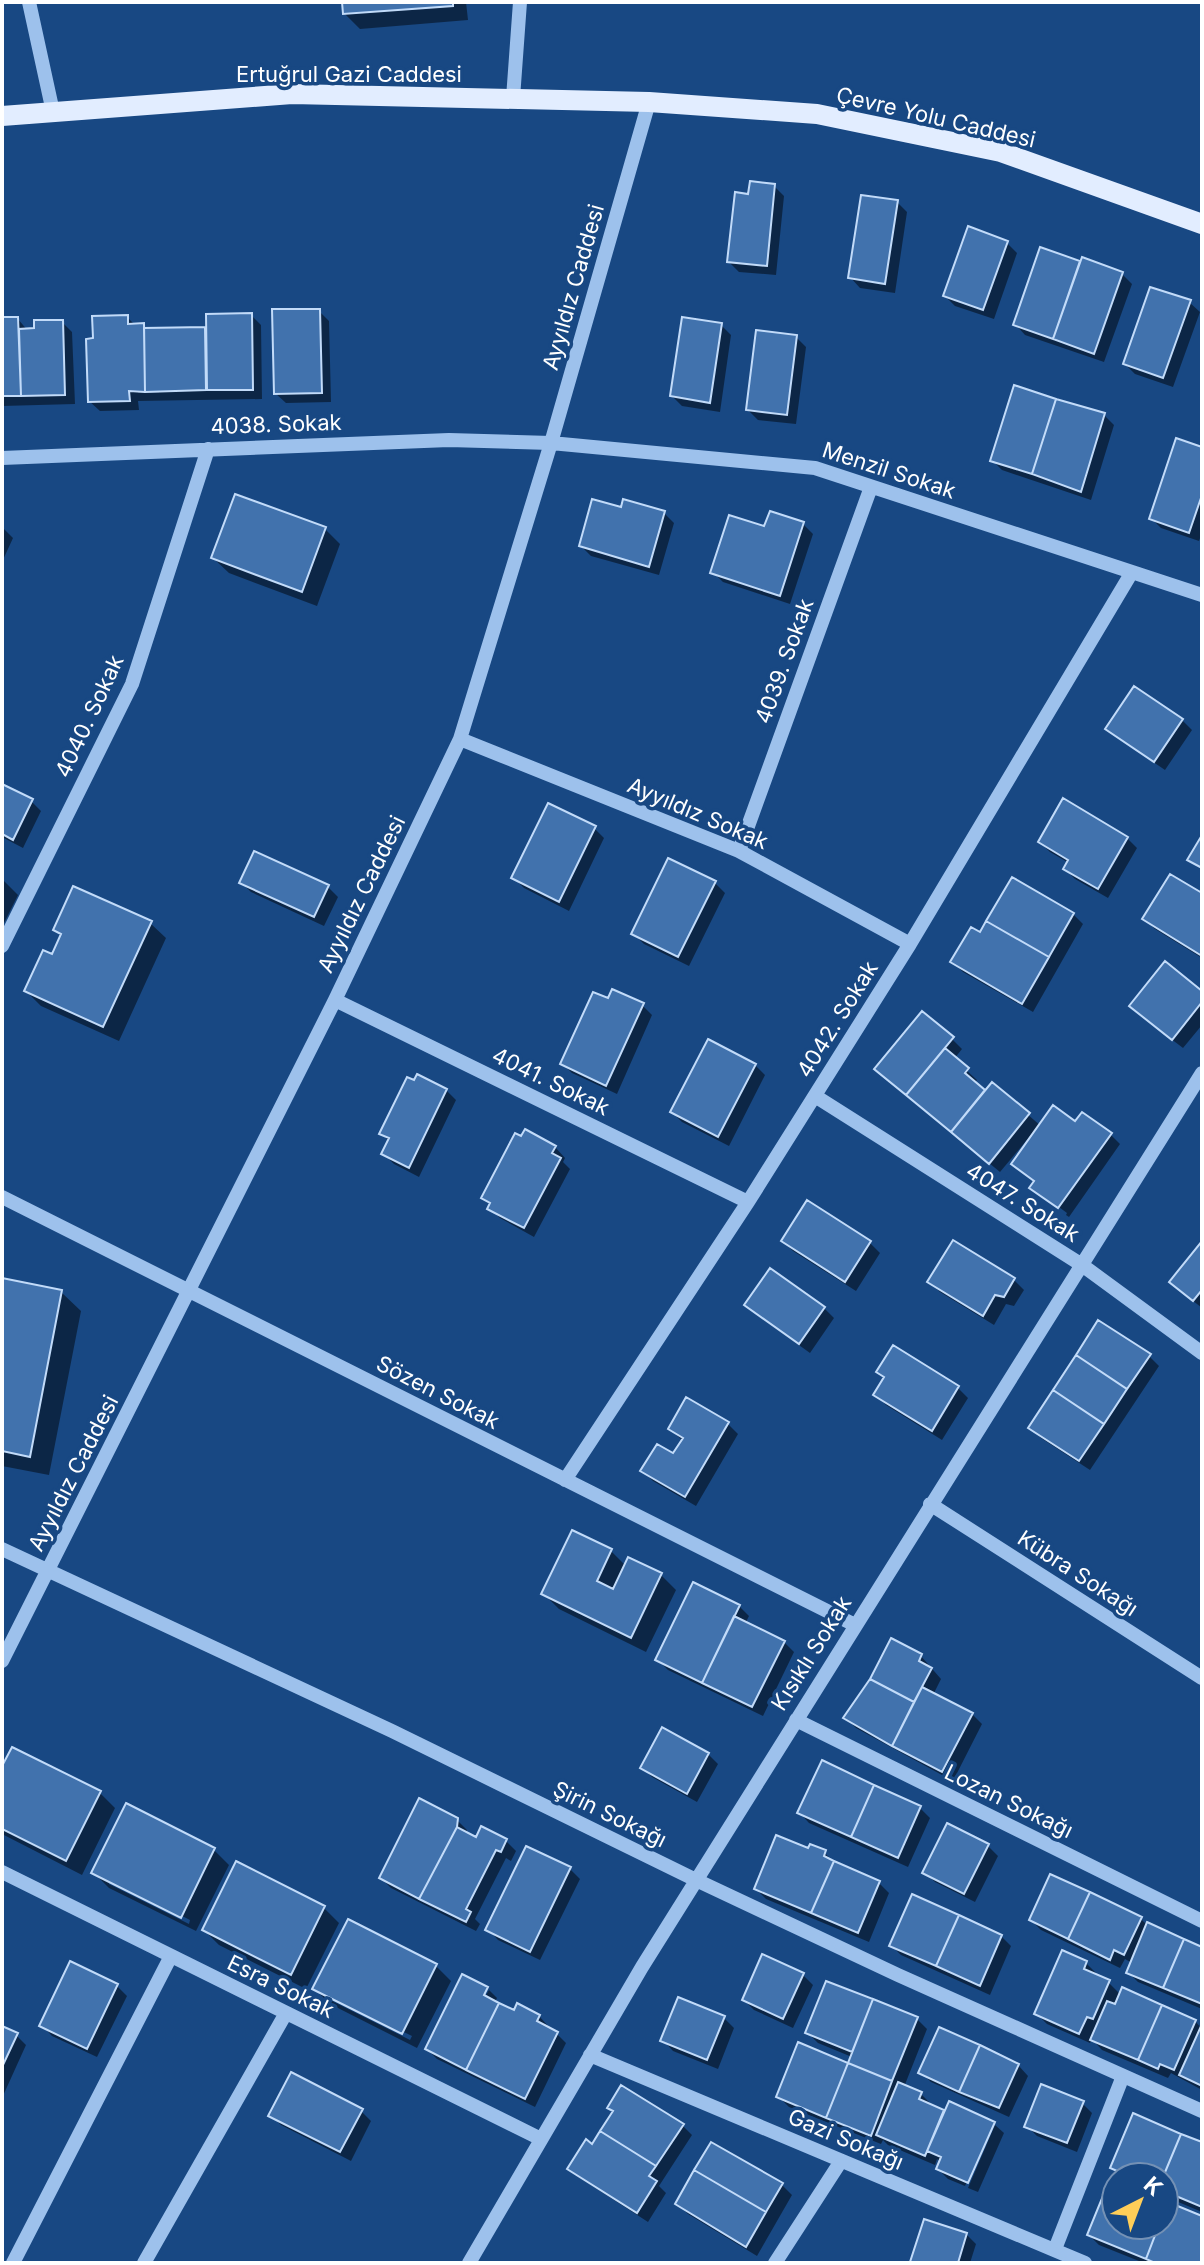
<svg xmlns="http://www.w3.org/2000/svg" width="1204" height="2265" font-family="Inter,sans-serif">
	<rect width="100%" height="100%" fill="#184883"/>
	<path fill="#0007" fill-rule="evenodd" d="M344 2H466L468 20 360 29 345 14Z
		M774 186 784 196 776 275 739 272 729 262 750 196Z
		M897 202 907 212 895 293 860 288 850 277Z
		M969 229 1007 243 1017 253 994 319 955 306 945 296Z
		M1041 250 1082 264 1122 274 1132 284 1104 362 1025 335 1015 324Z
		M1189 302 1200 312 1173 387 1135 374 1125 364Z
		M319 311 329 321 331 402 286 403 275 393Z
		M251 315 261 325 262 399 138 401 139 410 100 411 89 401 95 340 127 317 135 325H143L148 330 207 329Z
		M2 319H18L28 331 62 322 72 332 75 404 2 406Z
		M721 325 731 335 720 412 682 406 672 396Z
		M796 337 806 347 796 424 758 420 748 410Z
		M1016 388 1104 415 1114 425 1091 500 1002 470 992 460Z
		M1202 449V533L1199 541 1161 528 1151 518Z
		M664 513 674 523 659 575 591 556 581 546Z
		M803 524 813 534 790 604 723 582 713 572 766 529Z
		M2 527 13 538 2 562Z
		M325 529 340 544 317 606 229 573 213 558Z
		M1182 720 1192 730 1165 770 1118 738 1108 728Z
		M2 786 31 801 41 811 23 848 2 837Z
		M594 828 604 838 569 911 524 888 514 878Z
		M1127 838 1137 848 1108 898 1075 879 1065 869 1069 863 1050 852 1040 842Z
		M2 879 18 895 2 927Z
		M241 882 328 887 338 897 324 926 251 892Z
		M715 883 725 893 689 966 644 944 633 933Z
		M1202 895V958L1155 929 1145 919Z
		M1073 914 1083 924 1033 1012 963 972 953 962 980 934Z
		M150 923 166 938 119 1041 41 1006 26 991 53 957 63 937 56 930Z
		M1202 993V1025L1183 1048 1141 1016Z
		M609 1001 642 1005 652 1015 617 1094 572 1073 562 1063Z
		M952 1039 962 1049 954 1059 977 1080 974 1084 985 1093 992 1084 1041 1126 1076 1124 1110 1134 1120 1144 1069 1217 1066 1215 1067 1213 1040 1193 1036 1182 1014 1164 1033 1137 1031 1135 1000 1172 887 1079Z
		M755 1065 765 1075 729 1146 682 1122 672 1112Z
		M446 1090 456 1100 419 1177 394 1164 384 1154 390 1142 381 1133Z
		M555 1147 565 1158 563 1162 570 1169 534 1237 500 1218 490 1208 491 1205 483 1198Z
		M808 1202 870 1243 880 1253 856 1291 793 1251 783 1241Z
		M953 1243 1014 1280 1024 1290 1014 1306 1006 1304 994 1325 940 1292 930 1282Z
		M1202 1244V1308L1182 1292Z
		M2 1280 61 1292 81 1311 49 1475 2 1466Z
		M747 1305 824 1308 834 1318 810 1353 757 1315Z
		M893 1348 958 1388 968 1398 942 1440 886 1405 876 1394 886 1378Z
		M1149 1356 1159 1366 1090 1470 1041 1438 1031 1428Z
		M728 1424 738 1434 696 1506 653 1481 643 1471 674 1456 683 1441 670 1429Z
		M573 1532 611 1551 626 1566 661 1575 676 1590 646 1652 559 1609 544 1594Z
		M739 1606 749 1616 745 1624 784 1642 794 1652 763 1716 668 1670 658 1660Z
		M921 1656 941 1679 933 1695 972 1714 982 1724 953 1781 856 1728 846 1718Z
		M13 1749 100 1793 115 1808 82 1875 2 1834V1771Z
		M708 1754 718 1764 697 1802 652 1777 642 1767Z
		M127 1806 214 1850 229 1865 196 1931 109 1888 93 1872ZM109 1879 190 1920 189 1924 109 1884Z
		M920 1808 930 1818 908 1867 809 1823 799 1812Z
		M456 1819 467 1830 466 1834 477 1839 506 1841 516 1851 511 1861 506 1858 475 1919 480 1924 476 1931 391 1888 381 1878Z
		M948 1825 988 1846 998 1856 975 1902 935 1882 925 1872Z
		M824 1852 834 1863 879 1883 889 1893 869 1942 766 1899 756 1889Z
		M237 1863 324 1908 339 1923 306 1989 219 1945 204 1930Z
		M570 1869 580 1879 540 1960 498 1940 488 1929Z
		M1141 1919 1148 1926 1202 1949V2009L1138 1982 1128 1972 1132 1963 1125 1959 1120 1968 1041 1930 1031 1920Z
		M1001 1936 1011 1946 990 1995 901 1955 891 1945Z
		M1086 1963 1096 1973 1095 1976 1108 1982 1121 1995 1195 2021 1202 2029V2090L1171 2073 1168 2078 1102 2050 1092 2039 1090 2043 1047 2024 1037 2014Z
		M436 1966 451 1981 417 2048 330 2004 315 1989ZM330 1996 412 2036 410 2040 330 2000Z
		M803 1975 813 1985 793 2028 754 2010 744 2000Z
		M463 1976 488 1989H485L478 2003 481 2004 489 1990 497 1998 495 2002 515 2012 518 2006 539 2016 549 2027 548 2029 556 2033 566 2043 535 2107 437 2059 427 2049Z
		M827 1983 917 2019 927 2029 904 2087 921 2094 931 2104 930 2106 945 2113 995 2125H991L965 2186 948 2179 938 2169 941 2162 937 2159 935 2165 888 2145 883 2140 881 2144 789 2107 779 2097 849 2066 852 2057 818 2043 808 2033Z
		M117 1986 127 1996 97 2057 52 2036 42 2025Z
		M680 1999 724 2018 734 2028 718 2069 673 2051 663 2040Z
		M2 2028 16 2035 26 2045 2 2098Z
		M1018 2065 1028 2076 1009 2117 931 2082 921 2072Z
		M1082 2103 1092 2113 1077 2152 1037 2136 1027 2126Z
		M361 2111 371 2121 351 2161 281 2125 271 2115Z
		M682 2125 692 2135 659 2186 666 2193 648 2222 580 2178 570 2168 593 2146Z
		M995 2125 1004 2133 978 2192 968 2188Z
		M712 2144 782 2185 792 2195 757 2256 688 2214 678 2204Z
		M1202 2144V2212L1164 2196V2177H1122L1113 2168Z
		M1116 2192V2225H1164V2211L1202 2218V2263H1144L1099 2245 1089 2235Z
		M966 2234 976 2244 970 2263 912 2262Z"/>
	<path fill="#4172ad" stroke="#c2dbf9" stroke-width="2" d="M342 2H453V6L343 14Z
		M750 181 775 184 767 266 727 262 735 192 748 194Z
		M861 195 898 200 885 284 848 278Z
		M968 226 1008 241 983 310 943 296Z
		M1040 247 1080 261 1053 339 1013 325Z
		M1082 257 1123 272 1094 354 1053 339Z
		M1150 287 1191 300 1163 378 1123 364Z
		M272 309H320L322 393 274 394Z
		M252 313 253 390H207L206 314Z
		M128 315V324L144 323 145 392 129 391 130 401 88 402 86 339 93 338 92 316Z
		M2 317H18L21 396H2Z
		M682 317 722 323 710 403 670 396Z
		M34 320H63L65 395 21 396 19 329 34 328Z
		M205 327 206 390 145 392 144 328Z
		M756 330 797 335 787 415 746 410Z
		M1014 385 1056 399 1032 474 990 461Z
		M1056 399 1105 413 1081 492 1032 474Z
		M1176 438 1202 447V495L1189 533 1149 519Z
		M235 494 326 527 302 592 211 558Z
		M592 499 621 507 623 499 665 511 649 567 579 546Z
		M770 511 804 522 780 596 710 573 729 515 764 526Z
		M1134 686 1183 719 1154 762 1105 729Z
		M2 784 33 799 13 840 2 834Z
		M1063 798 1128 837 1098 889 1063 869 1068 860 1038 842Z
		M548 803 596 826 559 902 511 878Z
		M1202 835V868L1187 860Z
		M254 851 329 885 314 917 239 883Z
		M668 858 716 881 678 957 631 934Z
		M1170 874 1202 893V956L1142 919Z
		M1012 877 1074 913 1049 957 986 921Z
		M73 886 152 921 103 1027 24 991 43 950 52 954 61 934 53 930Z
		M986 921 1049 957 1022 1004 950 962 971 927 980 932Z
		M1165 961 1202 991V1002L1172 1040 1129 1006Z
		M612 989 644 1003 606 1086 560 1064 593 992 608 998Z
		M922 1011 954 1037 906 1095 874 1069Z
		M708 1039 756 1064 718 1137 670 1112Z
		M945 1048 969 1068 965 1073 985 1090 951 1132 906 1095Z
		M417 1074 447 1089 409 1168 381 1154 389 1138 379 1134 407 1077 414 1080Z
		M992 1082 1030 1113 989 1164 951 1132Z
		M1053 1105 1075 1121 1082 1112 1112 1133 1058 1208 1029 1188 1034 1181 1011 1164Z
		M525 1129 556 1146 552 1153 561 1158 524 1228 487 1209 490 1203 481 1198 515 1133 521 1136Z
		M807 1200 871 1241 845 1282 781 1241Z
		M953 1240 1015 1278 1004 1297 995 1295 983 1316 927 1282Z
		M1202 1241V1290L1193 1301 1169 1282Z
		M770 1268 825 1307 799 1344 744 1305Z
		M2 1278 62 1290 30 1457 2 1451Z
		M1098 1320 1151 1354 1127 1389 1076 1355Z
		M893 1345 959 1386 932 1431 873 1395 884 1377 876 1372Z
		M1076 1355 1127 1389 1104 1424 1053 1390Z
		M1053 1390 1104 1424 1079 1461 1028 1428Z
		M686 1397 729 1422 685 1497 640 1471 657 1444 673 1453 683 1438 668 1429Z
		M572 1530 612 1549 597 1581 613 1589 628 1557 662 1573 631 1638 541 1594Z
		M693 1582 740 1605 702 1683 655 1660Z
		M734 1616 785 1641 752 1707 702 1683Z
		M891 1638 922 1654 919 1661 932 1668 914 1702 870 1679Z
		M870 1679 914 1702 892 1746 843 1718Z
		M922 1687 973 1713 942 1772 892 1746Z
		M662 1727 709 1753 687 1794 640 1768Z
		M12 1747 101 1791 66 1861 2 1829V1766Z
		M822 1760 874 1785 851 1837 797 1813Z
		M874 1785 921 1806 898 1858 851 1837Z
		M419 1798 458 1818 457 1827 419 1899 379 1878Z
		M126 1803 215 1848 181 1918 91 1873Z
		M947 1823 989 1844 964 1894 922 1873Z
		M481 1826 507 1839 501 1852 496 1850 466 1909 471 1912 466 1922 419 1899 457 1827 476 1837Z
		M776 1835 808 1848 810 1844 826 1850 824 1856 834 1861 811 1913 754 1889Z
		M526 1846 571 1867 530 1952 485 1930Z
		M236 1861 325 1906 291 1975 202 1930Z
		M834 1861 880 1881 858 1933 811 1913Z
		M1050 1874 1090 1892 1068 1939 1029 1920Z
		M1090 1892 1142 1917 1124 1955 1114 1950 1110 1960 1068 1939Z
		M912 1894 959 1915 936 1966 889 1946Z
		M959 1915 1002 1935 980 1986 936 1966Z
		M348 1919 437 1964 402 2034 312 1989Z
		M1147 1922 1184 1939 1163 1988 1126 1973Z
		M1184 1939 1202 1947V2004L1163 1988Z
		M1062 1950 1087 1961 1084 1969 1110 1980 1093 2019 1087 2017 1079 2034 1034 2014Z
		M762 1954 804 1973 783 2019 742 2000Z
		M70 1961 118 1984 87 2049 39 2026Z
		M462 1974 488 1987 484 1995 499 2003 466 2070 425 2049Z
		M826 1981 873 1999 852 2052 805 2033Z
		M1122 1987 1162 2005 1138 2060 1090 2040 1107 2001 1115 2004Z
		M678 1997 725 2016 707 2060 660 2041Z
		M873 1999 918 2017 892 2081 848 2063Z
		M499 2003 514 2010 517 2003 540 2015 537 2021 558 2032 525 2099 466 2070Z
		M1162 2005 1196 2020 1174 2070 1160 2064 1158 2069 1138 2060Z
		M1202 2024V2086L1179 2075Z
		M2 2026 18 2033 2 2067Z
		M939 2027 980 2045 959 2092 918 2073Z
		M798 2042 848 2063 826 2118 776 2097Z
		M980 2045 1019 2064 999 2108 959 2092Z
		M848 2063 892 2081 871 2136 826 2118Z
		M291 2072 363 2109 340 2152 268 2116Z
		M898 2082 922 2092 919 2099 944 2110 925 2156 876 2135Z
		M1041 2084 1084 2101 1067 2143 1024 2127Z
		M621 2085 684 2124 656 2166 600 2131 613 2111 607 2108Z
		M949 2101 995 2122 968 2183 936 2169 941 2157 927 2151Z
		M1133 2113 1181 2134 1163 2177H1131L1110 2168Z
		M600 2131 656 2166 649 2176 657 2181 637 2213 567 2169 586 2139 592 2144Z
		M1181 2134 1202 2142V2207L1164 2191 1163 2177Z
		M711 2142 783 2183 766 2212 694 2170Z
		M694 2170 766 2212 746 2247 675 2204Z
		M1107 2186 1116 2190V2225H1159L1146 2259 1087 2235Z
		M1168 2202 1202 2216V2263H1155L1146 2259 1159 2225H1164V2214Z
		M924 2219 967 2233 958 2263 910 2262Z"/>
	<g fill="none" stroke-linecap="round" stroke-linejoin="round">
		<path stroke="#9dc1ec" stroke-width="14" d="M29 2 53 112
			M513 98 520 2
			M2 458 449 440 551 443 815 468 1202 595
			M460 739 739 851 910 944
			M739 851 871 487
			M2 946 132 684 208 449
			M335 1000 748 1202
			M815 1096 1082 1265 1202 1353
			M2 1197 855 1625
			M565 1480 748 1202 910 944 1132 572
			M930 1504 1202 1678
			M2 1549 392 1731 696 1880 898 1975 1202 2111
			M2 1661 335 1000 460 739 551 443 649 102
			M796 1720 1202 1921
			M2 1872 541 2139
			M590 2055 1085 2263
			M1055 2249 1123 2076
			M13 2263 171 1956
			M144 2263 286 2013
			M469 2263 642 1967 1202 1073
			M775 2263 841 2161"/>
		<path stroke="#e2edff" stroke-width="20" d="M2 116 292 94 649 102 817 114 1001 152 1202 224"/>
	</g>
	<g text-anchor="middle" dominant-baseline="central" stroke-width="7" stroke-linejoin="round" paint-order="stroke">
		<g font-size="22" fill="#fff" stroke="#184883">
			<text x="349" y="74">Ertuğrul Gazi Caddesi</text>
			<text transform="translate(936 117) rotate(13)">Çevre Yolu Caddesi</text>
			<text transform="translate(573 287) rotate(-74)">Ayyıldız Caddesi</text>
			<text transform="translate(276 424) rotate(-2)">4038. Sokak</text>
			<text transform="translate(889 470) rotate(18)">Menzil Sokak</text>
			<text transform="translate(784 661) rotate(-70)">4039. Sokak</text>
			<text transform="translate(89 716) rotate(-65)">4040. Sokak</text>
			<text transform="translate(698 813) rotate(23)">Ayyıldız Sokak</text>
			<text transform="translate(361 894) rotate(-64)">Ayyıldız Caddesi</text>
			<text transform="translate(837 1019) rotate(-58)">4042. Sokak</text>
			<text transform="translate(551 1081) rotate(26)">4041. Sokak</text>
			<text transform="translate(1023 1202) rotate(32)">4047. Sokak</text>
			<text transform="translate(438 1392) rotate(27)">Sözen Sokak</text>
			<text transform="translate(73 1473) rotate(-63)">Ayyıldız Caddesi</text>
			<text transform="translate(1078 1573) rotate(33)">Kübra Sokağı</text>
			<text transform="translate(811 1653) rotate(-58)">Kısıklı Sokak</text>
			<text transform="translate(1009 1801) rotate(26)">Lozan Sokağı</text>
			<text transform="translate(610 1814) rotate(26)">Şirin Sokağı</text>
			<text transform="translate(281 1986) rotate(26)">Esra Sokak</text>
			<text transform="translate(846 2139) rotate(23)">Gazi Sokağı</text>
		</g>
	</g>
	<rect width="1204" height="2265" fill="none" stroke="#ffffff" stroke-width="8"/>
	<g transform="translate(1140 2201) rotate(42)"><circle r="38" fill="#184883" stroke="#7491b5" stroke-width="2"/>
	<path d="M0-6L14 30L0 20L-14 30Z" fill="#ffce58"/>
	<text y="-12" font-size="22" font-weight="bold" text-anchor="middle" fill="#ffffff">K</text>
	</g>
</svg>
